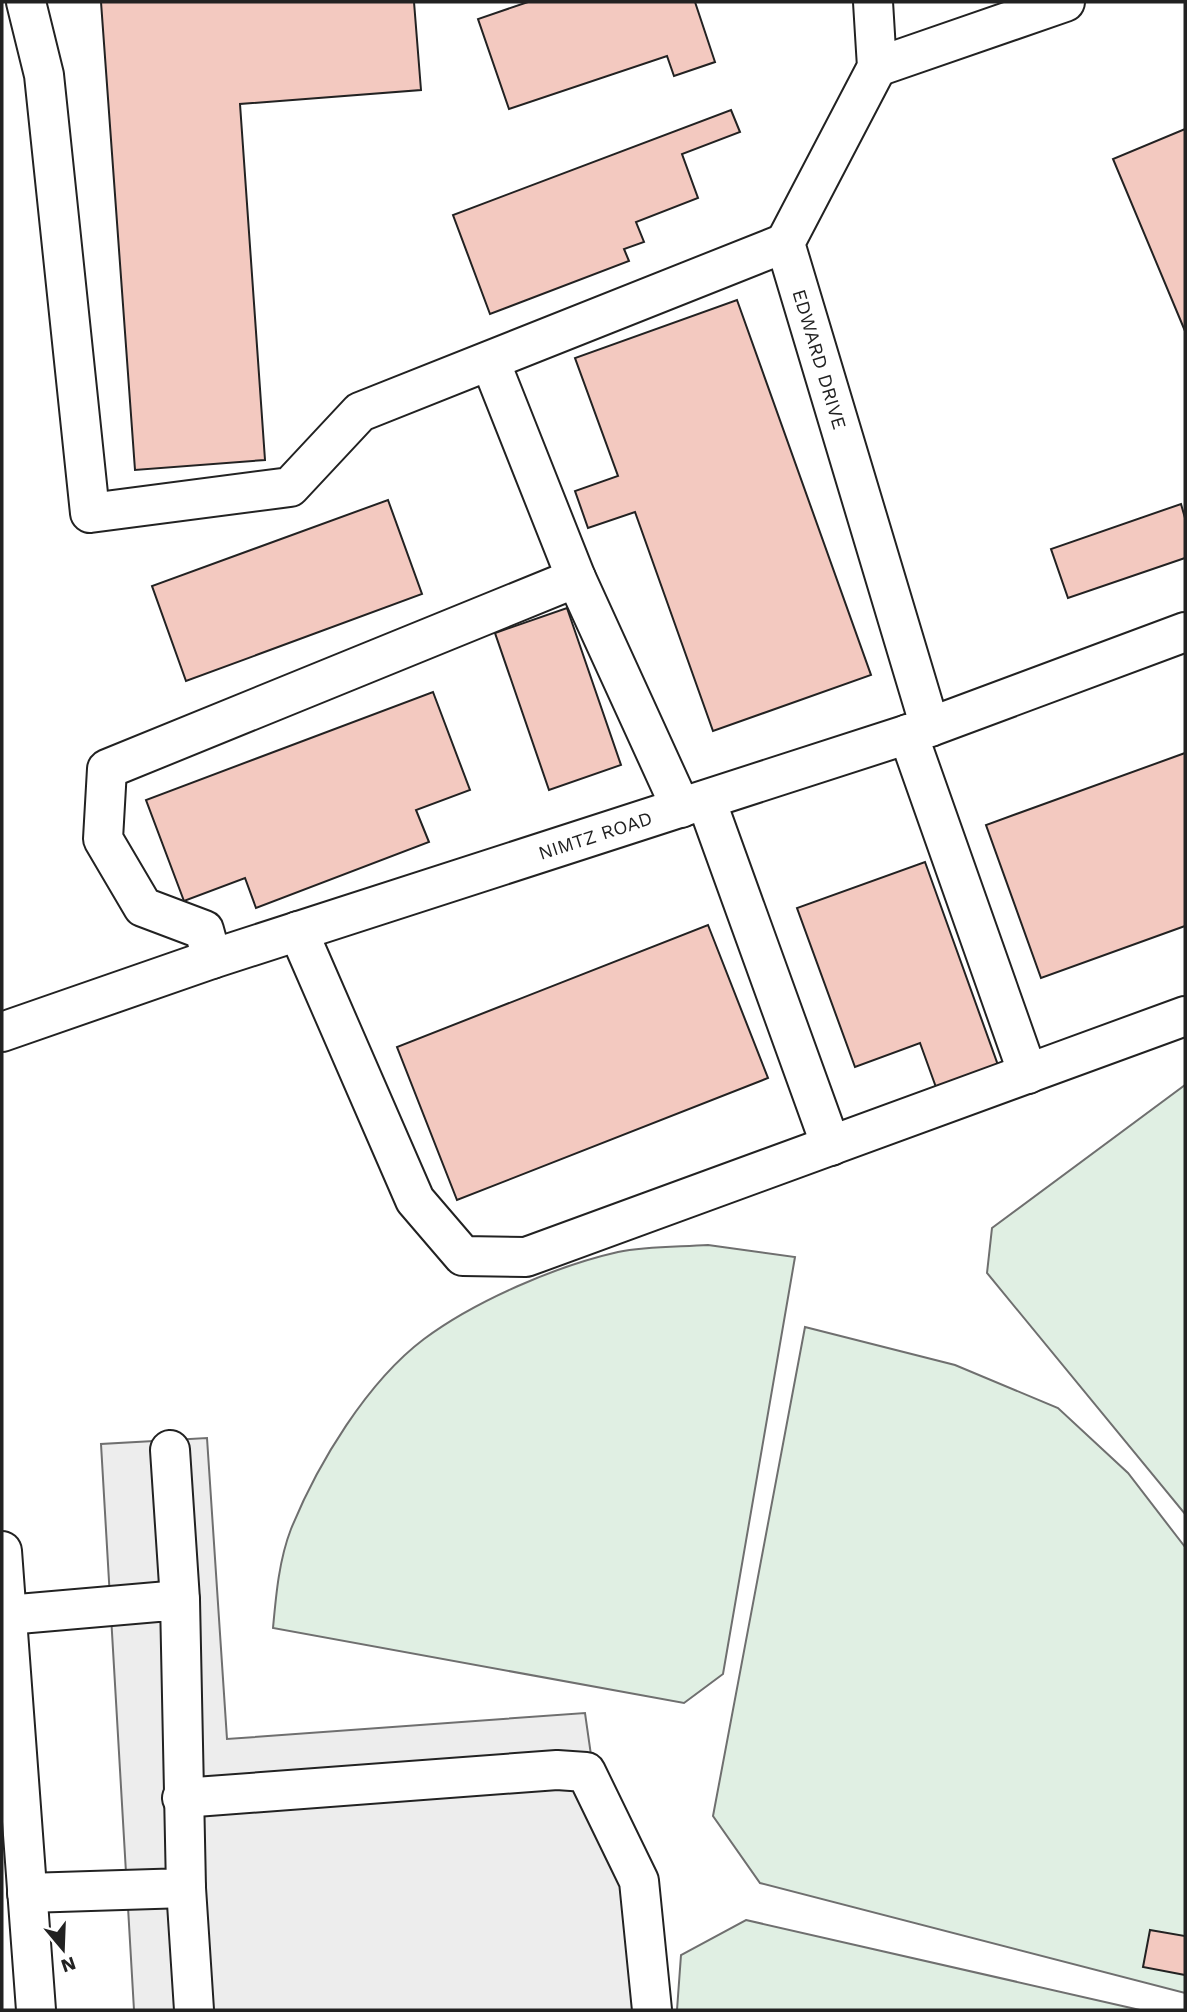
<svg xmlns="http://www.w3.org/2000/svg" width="1187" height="2012" font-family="'Work Sans',sans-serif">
	<rect width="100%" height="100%" fill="#fff"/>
	<path fill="#e0efe3" stroke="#6f6f6f" stroke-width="2" d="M1185 1085V1514L987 1273 992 1228Z
		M708 1245 795 1257 723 1674 684 1703 273 1628C276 1595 279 1560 291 1529 318 1463 367 1382 424 1339 475 1301 556 1266 618 1252 647 1246 679 1247 708 1245Z
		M805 1327 955 1365 1058 1408 1128 1473 1185 1547V1993L760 1883 713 1816Z
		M746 1920 1140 2010H677L681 1955Z"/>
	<path fill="#ededed" stroke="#6f6f6f" stroke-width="2" d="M207 1438 227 1739 585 1713 601 1825 634 1867 648 2010H134L101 1444Z"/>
	<path fill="#f3c9c0" stroke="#222" stroke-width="2" d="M101 2H414L421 90 240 104 265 460 135 470Z
		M528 2H695L715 62 674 76 667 56 509 109 478 19Z
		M731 110 740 132 682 154 698 198 636 222 644 242 624 249 629 261 490 314 453 215Z
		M1185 129V331L1113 159Z
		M737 300 871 675 713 731 635 512 588 528 575 491 618 476 575 358Z
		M388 500 422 594 186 681 152 586Z
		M1181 504 1185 518V558L1068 598 1051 549Z
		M567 608 621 765 549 790 495 633Z
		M433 692 470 790 416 810 429 842 256 908 245 878 184 901 146 800Z
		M1185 753V926L1041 978 986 825Z
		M925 862 999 1068 937 1090 920 1043 855 1067 797 908Z
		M708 925 768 1078 457 1200 397 1047Z
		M1150 1930 1185 1936V1975L1143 1967Z"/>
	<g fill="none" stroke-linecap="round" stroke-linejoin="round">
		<g stroke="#222" stroke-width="42">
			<g id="minor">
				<path d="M26 2 44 75 90 513 290 487 360 412 785 243"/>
				<path id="s1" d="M873 2 877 67 785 243 930 727"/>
				<path d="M877 67 1065 2"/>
				<path d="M490 361 576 578 681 808"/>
				<path d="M908 734 1028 1074"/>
				<path d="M706 800 831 1146"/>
				<path d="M298 931 415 1200 463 1256 526 1257 1185 1016"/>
				<path d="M212 959 204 930 143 907 103 839 107 769 576 578"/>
				<path id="s2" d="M2 1032 212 959 930 727 1185 632"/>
				<path d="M170 1450 180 1600"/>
				<path d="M2 1551 36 2010"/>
				<path d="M7 1615 180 1600 186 1888 27 1893"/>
				<path d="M182 1798 557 1770 586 1772 639 1881 652 2010"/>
				<path d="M186 1888 194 2010"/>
			</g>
		</g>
		<use href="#minor" stroke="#fff" stroke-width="38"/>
	</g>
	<g text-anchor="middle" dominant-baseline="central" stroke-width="5" stroke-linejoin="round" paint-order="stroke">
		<g font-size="19" fill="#222" stroke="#fff">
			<text stroke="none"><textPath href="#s1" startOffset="385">EDWARD DRIVE</textPath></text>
			<text stroke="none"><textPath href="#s2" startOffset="625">NIMTZ ROAD</textPath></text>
		</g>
	</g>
	<rect width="1187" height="2012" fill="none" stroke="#222222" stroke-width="7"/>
	<g transform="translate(63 1949) rotate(161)" stroke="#ffffff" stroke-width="5" paint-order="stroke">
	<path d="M0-5L12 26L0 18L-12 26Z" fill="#222222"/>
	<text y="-10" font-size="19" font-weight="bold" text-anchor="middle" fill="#222222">N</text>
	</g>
</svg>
